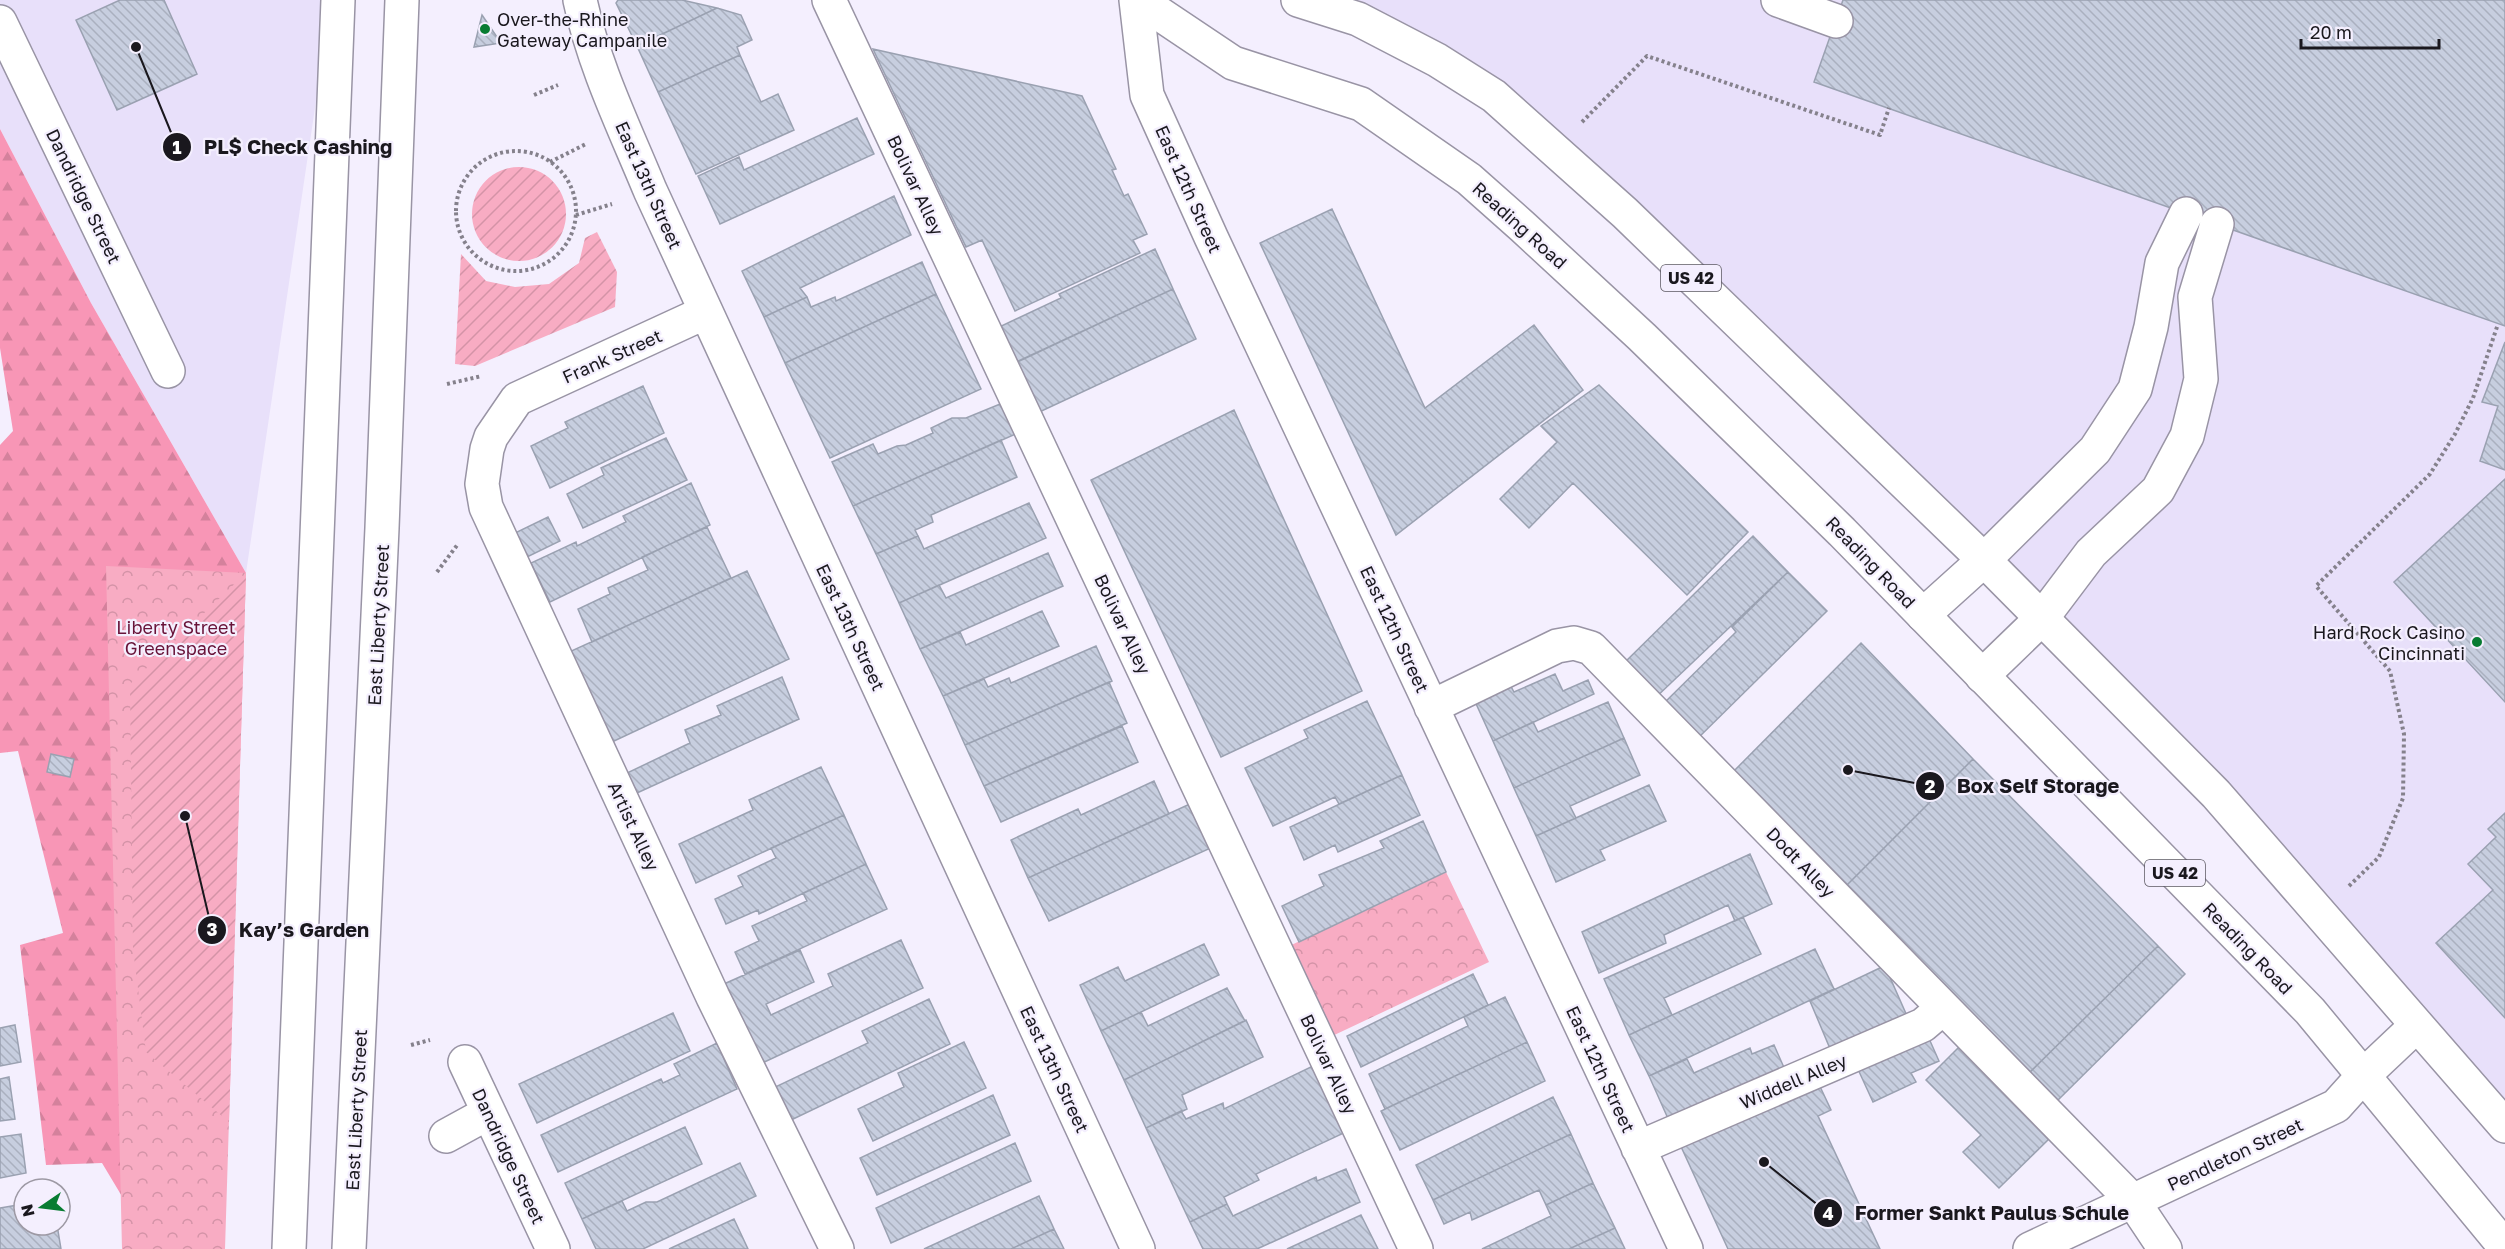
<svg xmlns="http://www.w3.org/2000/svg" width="2505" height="1249" font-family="'Golos Text',sans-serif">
	<defs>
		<pattern id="forest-firs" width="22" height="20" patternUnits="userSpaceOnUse" patternTransform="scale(1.5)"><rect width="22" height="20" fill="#f896b6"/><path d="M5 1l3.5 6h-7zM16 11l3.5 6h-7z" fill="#d4819c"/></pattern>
		<pattern id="park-crowns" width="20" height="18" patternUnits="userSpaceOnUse" patternTransform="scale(1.5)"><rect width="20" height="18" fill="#f8acc3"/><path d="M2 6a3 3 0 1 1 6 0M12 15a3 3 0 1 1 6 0" fill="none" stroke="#d493a7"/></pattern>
		<pattern id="garden-furrows" width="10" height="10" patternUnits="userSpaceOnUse" patternTransform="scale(1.5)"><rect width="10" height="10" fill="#f8acc3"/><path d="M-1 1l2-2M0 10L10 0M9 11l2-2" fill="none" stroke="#d493a7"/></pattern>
		<pattern id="building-back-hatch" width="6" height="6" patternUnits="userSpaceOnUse" patternTransform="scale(1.5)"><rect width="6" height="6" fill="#c7cedf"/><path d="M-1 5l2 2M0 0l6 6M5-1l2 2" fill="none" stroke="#aab0bf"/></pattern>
	</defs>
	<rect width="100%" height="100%" fill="#f4effe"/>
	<path fill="#e8e0fa" d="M0 0H331L246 573 91 303 0 129Z
		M1298 0H2505V1126L2320 913 1494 96Z"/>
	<path fill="url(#forest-firs)" d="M0 129 91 303 246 573 130 684 135 1218 102 1163 46 1165 20 945 63 933 18 751 0 753V445L13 431 0 348Z"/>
	<path fill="url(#park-crowns)" d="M106 566 246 573 225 1249H122Z
		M1446 872 1489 962 1328 1038 1285 948Z"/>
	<path fill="url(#garden-furrows)" d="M472 214a47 47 0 1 1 94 0a47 47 0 1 1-94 0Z
		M597 232 617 272 615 307 475 366 455 364 461 254 486 281 515 287 549 284 579 263 585 238Z
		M246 573 229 1122 146 1052 133 949 130 684Z"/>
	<path fill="url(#building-back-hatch)" stroke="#9aa1b1" stroke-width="1.5" d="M120 0H164L197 74 117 110 76 20Z
		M618 0H682L717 8 637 46 616 3Z
		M1843 0H2505V326L1814 82Z
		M717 8 741 15 752 40 737 47 740 55 658 92 637 46Z
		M482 15 501 43 474 47Z
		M873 49 1082 96 1116 169 1112 170 1124 196 1128 194 1147 234 1133 240 1140 253 1015 311 982 240 966 247Z
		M740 55 761 102 778 94 794 130 696 174 658 92Z
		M857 118 874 154 720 224 698 176 739 157 744 170Z
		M894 196 911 235 800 288 807 297 764 317 742 271Z
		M1332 209 1425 408 1534 325 1583 390 1396 535 1260 243Z
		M1155 249 1173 289 1013 364 997 328 1061 298 1059 294Z
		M922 262 936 294 785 363 764 317 807 297 811 307 835 297 836 301Z
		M1173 289 1196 339 1033 415 1010 365Z
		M936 294 981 389 830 458 785 363Z
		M2505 342V470L2480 461 2498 406 2482 402Z
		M1599 385 1748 532 1687 595 1573 483 1529 528 1500 499 1557 442 1541 426Z
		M643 386 664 433 550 488 531 446 568 428 565 422Z
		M1005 402 1018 433 853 506 832 462 873 444 878 454 897 446 906 445 933 433 931 428 952 418H966Z
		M1234 410 1362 691 1221 757 1091 480Z
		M666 438 687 480 583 528 567 494 604 475 601 468Z
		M1001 440 1017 477 931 515 933 522 915 530 918 536 876 554 853 506Z
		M2505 479V702L2394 582Z
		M691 483 710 525 550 602 531 563 576 542 577 546 626 522 623 516Z
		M1029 503 1046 538 899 603 876 554 918 536 924 549Z
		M548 517 560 541 527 557 515 533Z
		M707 527 731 578 592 642 578 609 610 594 608 588 648 570 642 557Z
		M1753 536 1788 572 1652 701 1620 667Z
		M1048 553 1063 586 920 649 899 603 939 585 946 598Z
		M747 571 789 659 612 742 569 652Z
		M1788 572 1827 611 1690 746 1656 711 1736 632 1732 627Z
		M1042 611 1059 646 943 696 920 649 960 632 966 645Z
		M1861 643 1973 759 1838 894 1724 781Z
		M1096 646 1112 681 965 745 943 696 984 679 988 687 1009 678 1011 683Z
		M1555 674 1563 691 1588 680 1594 694 1493 741 1473 697 1508 681 1514 692Z
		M782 677 799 719 637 793 627 773 690 743 685 730 721 715 717 706Z
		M1109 682 1127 723 984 786 965 745Z
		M1367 701 1402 775 1339 804 1335 797 1273 826 1245 768 1308 738 1304 730Z
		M1608 702 1624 738 1514 788 1493 741 1533 722 1538 732Z
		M1122 726 1138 762 1001 822 984 786Z
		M1624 738 1640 775 1570 806 1576 818 1536 836 1514 788Z
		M51 754 74 759 70 777 47 772Z
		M1973 759 2158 946 2023 1079 1838 894Z
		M821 767 844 815 696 883 679 844 753 810 749 800Z
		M1402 775 1420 815 1338 852 1335 845 1304 860 1290 827Z
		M1154 781 1169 814 1028 878 1011 840 1078 809 1081 815Z
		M1649 785 1666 821 1600 850 1605 860 1556 882 1536 836Z
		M1192 803 1213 847 1049 921 1028 878Z
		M2505 813V1018L2436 943 2493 890 2468 864 2496 837 2488 829Z
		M844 815 866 864 759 914 758 910 726 924 715 899 743 886 738 876 776 858 771 848Z
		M1423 821 1446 872 1299 942 1282 906 1324 886 1319 875 1384 848 1380 841Z
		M1750 854 1772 904 1735 921 1728 905 1664 935 1666 943 1599 973 1582 932Z
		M866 864 887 909 745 974 735 952 759 941 752 926 807 901 803 893Z
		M1743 917 1761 954 1664 998 1672 1015 1629 1035 1604 979Z
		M901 940 923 988 760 1064 724 984 800 950 814 982 766 1004 771 1015 833 986 828 974Z
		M1204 944 1219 975 1101 1031 1080 985 1118 967 1125 981Z
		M2158 946 2185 974 2051 1107 2023 1079Z
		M1815 949 1834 989 1649 1076 1629 1035Z
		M1882 967 1888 973 1907 1016 1831 1051 1810 1001Z
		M1473 974 1488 1005 1361 1067 1347 1036Z
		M1227 988 1245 1021 1124 1080 1101 1031 1141 1012 1148 1026Z
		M1505 997 1527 1042 1385 1109 1369 1074 1468 1026 1464 1017Z
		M929 999 950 1044 787 1122 771 1089 868 1043 862 1031Z
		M673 1013 690 1051 537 1123 519 1084Z
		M1246 1020 1263 1057 1182 1095 1187 1109 1146 1128 1124 1080Z
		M15 1025 21 1062 0 1066V1028Z
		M1927 1034 1939 1061 1911 1073 1916 1082 1873 1102 1856 1065Z
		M964 1042 986 1088 873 1141 858 1109 904 1087 898 1073Z
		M1527 1042 1545 1081 1400 1150 1381 1111Z
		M717 1043 737 1089 558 1172 541 1135 661 1079 663 1083 680 1075 674 1064Z
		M1774 1045 1786 1072 1670 1123 1649 1076 1687 1059 1694 1073 1750 1048 1752 1054Z
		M1961 1045 2052 1136 1999 1188 1963 1152 1981 1135 1926 1080Z
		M1315 1065 1346 1132 1256 1174 1259 1180 1224 1197 1227 1204 1190 1222 1146 1128 1181 1111 1186 1119 1223 1103 1224 1109Z
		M9 1077 15 1119 0 1121V1079Z
		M1816 1078 1831 1110 1818 1116 1880 1249H1728L1678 1140Z
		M993 1095 1010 1135 877 1195 860 1158Z
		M1553 1097 1571 1134 1433 1200 1416 1165Z
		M685 1127 702 1164 582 1219 565 1183Z
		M21 1134 26 1173 0 1178V1137Z
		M1571 1134 1593 1183 1546 1205 1539 1190 1472 1220 1470 1212 1444 1224 1433 1200Z
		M1015 1143 1031 1181 891 1243 876 1208Z
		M740 1163 756 1196 643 1249H596L582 1219 622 1201 627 1211 646 1202H657Z
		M1346 1169 1360 1202 1257 1249H1203L1190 1222 1227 1204 1233 1216 1316 1177 1317 1181Z
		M1593 1183 1615 1228 1569 1249H1482L1551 1216 1546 1205Z
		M1039 1196 1054 1229 1011 1249H924Z
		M24 1204V1225H57L61 1249H0V1208Z
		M1361 1215 1378 1249H1287Z
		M734 1219 748 1249H669Z
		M1615 1228 1625 1249H1569Z
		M1054 1229 1064 1249H1011Z"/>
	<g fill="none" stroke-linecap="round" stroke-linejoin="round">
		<g stroke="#9994a5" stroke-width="36">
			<path id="minor" d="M580 0C594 66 624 127 650 190L1138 1249
				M829 0 1416 1249
				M1136 0 1147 95 1211 237 1686 1249
				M1778 0 1836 21
				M0 22 168 371
				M706 312 517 399 491 437 487 449 482 484 486 507 713 997 837 1249
				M1923 615 1984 560 2095 450 2135 389 2151 327 2162 263 2186 214
				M1982 676 2042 618 2091 553 2158 490 2187 436 2201 379 2195 297 2217 224
				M1431 707 1557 646 1574 643 1591 648 2133 1201 2165 1249
				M465 1062 553 1249
				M446 1136 488 1113
				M1638 1148 1923 1025 1943 1008
				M2030 1249 2336 1106 2363 1076 2416 1026"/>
		</g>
		<g stroke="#9994a5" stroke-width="36">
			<path id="major" d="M1139 0 1233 63 1361 104 1469 179 1523 227 1642 337 1842 532 2310 1011 2505 1247
				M1298 0 1358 19 1437 60 1494 96 1625 213 1984 560 2216 794 2505 1126
				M289 1249 338 0
				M349 1249 382 528 402 0"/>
		</g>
		<path stroke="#85818c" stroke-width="4" stroke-dasharray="3 3" stroke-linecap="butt" d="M534 95 558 85
			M1582 122 1647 56 1880 135 1889 108
			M456 211a60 60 0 1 1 120 0a60 60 0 1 1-120 0Z
			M550 162 586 144
			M576 215 612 204
			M447 384 482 376
			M437 572 458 544
			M2349 886 2379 857 2403 798 2404 734 2390 671 2316 586 2430 474 2455 434 2473 398 2498 324
			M411 1045 430 1040"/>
		<use href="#minor" stroke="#fff" stroke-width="33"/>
		<use href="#major" stroke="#fff" stroke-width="33"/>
	</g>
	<g fill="#087c32" stroke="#f4effe" stroke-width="2">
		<circle cx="485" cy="29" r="6"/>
		<circle cx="2477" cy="642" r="6"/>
	</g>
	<g text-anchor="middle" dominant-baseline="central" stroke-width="4.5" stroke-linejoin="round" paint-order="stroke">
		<g fill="#f4effe" stroke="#5b5861" stroke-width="1.5">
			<rect x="1661" y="265" width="60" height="26" rx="4.5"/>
			<rect x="2145" y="860" width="60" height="26" rx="4.5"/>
		</g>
		<g font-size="16" font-weight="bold" fill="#1a181e">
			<text x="1691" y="278">US 42</text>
			<text x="2175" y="873">US 42</text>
		</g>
		<g font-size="18" fill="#1a181e" stroke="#f4effe" text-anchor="start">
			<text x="497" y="19">Over-the-Rhine<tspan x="497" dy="21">Gateway Campanile</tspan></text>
			<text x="2465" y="632" text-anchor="end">Hard Rock Casino<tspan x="2465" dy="21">Cincinnati</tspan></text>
		</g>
		<g font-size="18" fill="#1a181e" stroke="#f4effe">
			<text transform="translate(649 185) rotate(66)">East 13th Street</text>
			<text transform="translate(916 185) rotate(65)">Bolivar Alley</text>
			<text transform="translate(1189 189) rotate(66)">East 12th Street</text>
			<text transform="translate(84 196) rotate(64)">Dandridge Street</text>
			<text transform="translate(1520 225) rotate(42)">Reading Road</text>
			<text transform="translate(612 356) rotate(-24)">Frank Street</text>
			<text transform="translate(1871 562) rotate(46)">Reading Road</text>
			<text transform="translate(1123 624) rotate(65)">Bolivar Alley</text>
			<text transform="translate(378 625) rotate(-87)">East Liberty Street</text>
			<text transform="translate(851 627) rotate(65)">East 13th Street</text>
			<text transform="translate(1395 629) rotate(65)">East 12th Street</text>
			<text transform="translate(634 826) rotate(65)">Artist Alley</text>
			<text transform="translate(1801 862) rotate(46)">Dodt Alley</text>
			<text transform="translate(2248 948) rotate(46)">Reading Road</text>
			<text transform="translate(1329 1064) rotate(65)">Bolivar Alley</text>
			<text transform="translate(1055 1069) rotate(65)">East 13th Street</text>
			<text transform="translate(1601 1069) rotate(65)">East 12th Street</text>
			<text transform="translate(1793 1081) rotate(-23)">Widdell Alley</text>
			<text transform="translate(356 1110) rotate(-87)">East Liberty Street</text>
			<text transform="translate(2235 1154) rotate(-25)">Pendleton Street</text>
			<text transform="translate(509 1156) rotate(65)">Dandridge Street</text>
		</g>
		<g font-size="18" fill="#681238" stroke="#f4effe">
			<text x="176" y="627">Liberty Street<tspan x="176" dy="21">Greenspace</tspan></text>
		</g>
	</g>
	<path fill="none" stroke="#1a181e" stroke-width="2" d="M136 47L177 147M1848 770L1930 786M185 816L212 930M1764 1162L1828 1213"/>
	<g fill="#1a181e" stroke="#f4effe" stroke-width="2">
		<circle cx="136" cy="47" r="6"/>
		<circle cx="1848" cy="770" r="6"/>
		<circle cx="185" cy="816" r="6"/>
		<circle cx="1764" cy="1162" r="6"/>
		<circle cx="177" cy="147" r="15"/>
		<circle cx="1930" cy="786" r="15"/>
		<circle cx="212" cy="930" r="15"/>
		<circle cx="1828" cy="1213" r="15"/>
	</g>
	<g font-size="18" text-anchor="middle" font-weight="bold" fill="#fff">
		<text x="177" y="154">1</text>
		<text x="1930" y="793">2</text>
		<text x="212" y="936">3</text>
		<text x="1828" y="1220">4</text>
	</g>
	<g font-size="20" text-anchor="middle" font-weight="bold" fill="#1a181e" stroke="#f4effe" stroke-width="4.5" stroke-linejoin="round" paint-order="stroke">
		<text x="298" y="154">PL$ Check Cashing</text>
		<text x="2038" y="793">Box Self Storage</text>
		<text x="304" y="937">Kay’s Garden</text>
		<text x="1992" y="1220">Former Sankt Paulus Schule</text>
	</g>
	<g transform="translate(42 1207) rotate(256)"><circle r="28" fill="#f4effe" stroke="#9d99a4" stroke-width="1.5"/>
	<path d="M0-4.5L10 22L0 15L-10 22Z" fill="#087c32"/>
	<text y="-9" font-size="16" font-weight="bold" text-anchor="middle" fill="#1a181e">N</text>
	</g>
	<path d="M2301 39v9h138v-9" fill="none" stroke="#1a181e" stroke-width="3"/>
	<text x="2310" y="39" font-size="18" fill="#1a181e" stroke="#f4effe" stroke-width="4.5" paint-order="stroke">20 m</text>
</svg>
